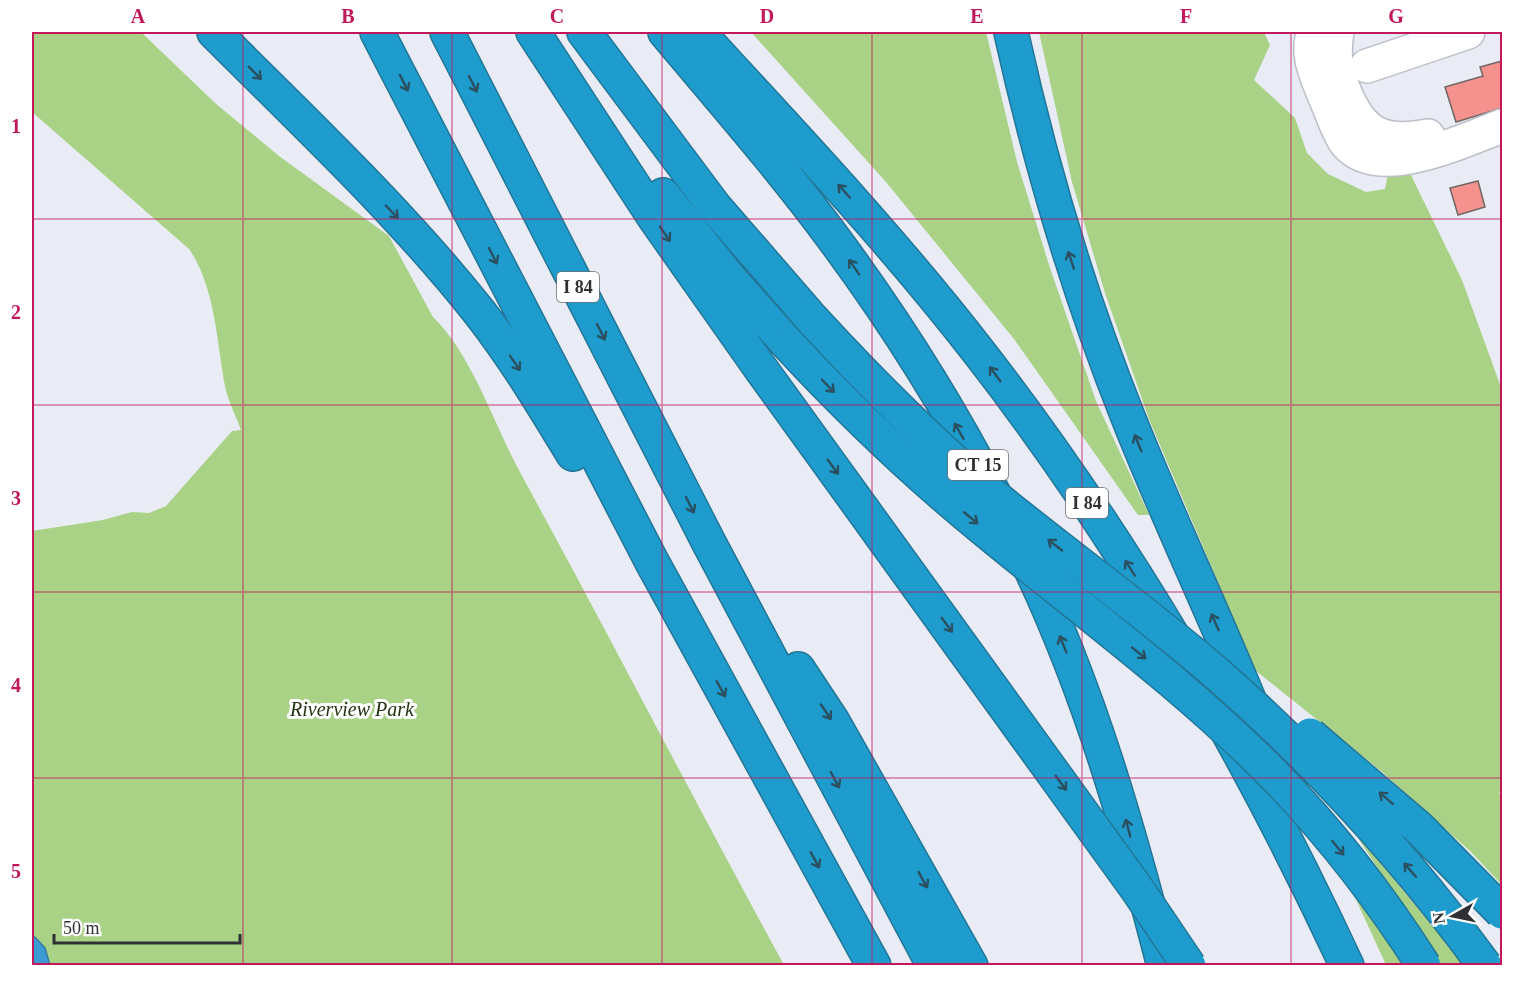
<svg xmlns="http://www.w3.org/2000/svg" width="1534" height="997" font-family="'Times New Roman',serif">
	<rect width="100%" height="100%" fill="#e9ecf5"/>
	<path fill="#a9d286" d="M32 32H141L215 103 279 156 389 236 433 317C473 356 494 425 521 474 610 637 695 802 784 965H32V531L103 520 132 512 149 513 166 506 232 431 241 430C236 416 228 401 225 386 217 343 215 286 189 249L32 112Z
		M751 32H986L1017 162 1050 268 1096 401 1149 515H1138L1014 339 886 182Z
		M1039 32H1264L1270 45 1254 80 1295 118 1307 153 1328 174 1366 192 1385 189 1388 174 1408 169 1462 280 1502 390V788L1499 793 1502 798V885L1472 853 1381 771 1255 670 1149 419 1105 293 1072 182Z
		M1353 830 1464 964 1465 965H1440Z
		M1353 893 1404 965H1386Z"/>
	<path fill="#3d9bd3" stroke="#397ba3" stroke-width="1.5" d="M32 934 45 948 50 965H32Z"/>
	<path fill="#f5928d" stroke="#6f6665" stroke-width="1.5" d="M1502 61V108L1456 122 1445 87 1483 76 1480 67Z
		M1478 181 1485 207 1458 215 1450 188Z"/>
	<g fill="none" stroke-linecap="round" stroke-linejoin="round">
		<g stroke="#bcbfc7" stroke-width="36">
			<path id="minor" d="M1314 32C1305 54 1317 77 1325 97 1331 110 1338 133 1346 143 1379 182 1464 140 1502 126
				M1337 32C1333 56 1336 72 1346 95 1363 136 1386 144 1428 136
				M1367 66 1468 32"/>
		</g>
		<g stroke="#247697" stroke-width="36">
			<path id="highway" d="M214 32C305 123 400 212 480 313 515 358 544 406 573 454
				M377 32 652 562 874 966
				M447 32 709 543 934 966
				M533 32 654 217 761 369
				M584 32 714 206 812 319
				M665 32C722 100 781 167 834 239 894 320 949 407 995 496
				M698 32C794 136 891 239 978 351 1125 540 1246 749 1347 966
				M1011 32C1040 163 1078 292 1128 417 1177 541 1237 660 1282 785
				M663 195 730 279 787 343
				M1026 559C1089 689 1128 826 1164 966
				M798 669 833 722 971 966"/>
		</g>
		<use href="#minor" stroke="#fff" stroke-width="33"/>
		<use href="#highway" stroke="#1e9ccd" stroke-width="33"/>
		<g stroke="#247697" stroke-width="36" stroke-linecap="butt">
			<path id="highway-bridge" d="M812 319C868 380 927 439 990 493 1064 554 1142 609 1215 672 1315 759 1406 858 1485 966
				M787 343C849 410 915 473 985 530 1082 610 1184 684 1272 773 1329 831 1380 897 1424 966
				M761 369 1137 889 1189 966
				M1310 735 1419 828 1502 912"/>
		</g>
		<use href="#highway-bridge" stroke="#1e9ccd" stroke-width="33"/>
	</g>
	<defs><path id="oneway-shaft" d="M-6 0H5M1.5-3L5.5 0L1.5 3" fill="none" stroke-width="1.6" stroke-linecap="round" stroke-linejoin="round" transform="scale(1.5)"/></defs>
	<g stroke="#2a5061">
		<use href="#oneway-shaft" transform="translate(255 73) rotate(45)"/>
		<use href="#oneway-shaft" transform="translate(404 83) rotate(63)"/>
		<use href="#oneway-shaft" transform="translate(473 84) rotate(63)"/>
		<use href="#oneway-shaft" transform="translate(844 191) rotate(-132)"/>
		<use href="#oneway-shaft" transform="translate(392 212) rotate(46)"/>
		<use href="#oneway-shaft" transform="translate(665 234) rotate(55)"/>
		<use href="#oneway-shaft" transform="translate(493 256) rotate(63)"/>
		<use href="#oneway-shaft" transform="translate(1071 260) rotate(-108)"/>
		<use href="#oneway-shaft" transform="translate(854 267) rotate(-125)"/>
		<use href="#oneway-shaft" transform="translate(601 332) rotate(63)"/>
		<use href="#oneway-shaft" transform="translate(515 363) rotate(55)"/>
		<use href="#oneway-shaft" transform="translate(995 374) rotate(-127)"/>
		<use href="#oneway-shaft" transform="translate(828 386) rotate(46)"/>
		<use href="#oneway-shaft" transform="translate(959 431) rotate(-120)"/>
		<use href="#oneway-shaft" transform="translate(1138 443) rotate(-112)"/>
		<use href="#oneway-shaft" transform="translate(833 467) rotate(54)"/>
		<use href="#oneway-shaft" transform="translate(690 505) rotate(63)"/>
		<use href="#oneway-shaft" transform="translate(971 518) rotate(40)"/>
		<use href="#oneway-shaft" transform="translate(1055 545) rotate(-142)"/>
		<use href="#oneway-shaft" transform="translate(1130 568) rotate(-123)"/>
		<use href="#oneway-shaft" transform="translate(1215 622) rotate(-114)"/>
		<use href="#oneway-shaft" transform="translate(947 625) rotate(54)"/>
		<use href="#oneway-shaft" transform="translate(1063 644) rotate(-112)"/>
		<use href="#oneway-shaft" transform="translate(1139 653) rotate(39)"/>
		<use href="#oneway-shaft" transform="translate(721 689) rotate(61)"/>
		<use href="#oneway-shaft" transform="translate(826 712) rotate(56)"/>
		<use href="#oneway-shaft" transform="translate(835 780) rotate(62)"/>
		<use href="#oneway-shaft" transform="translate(1061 783) rotate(54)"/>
		<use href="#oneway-shaft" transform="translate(1386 798) rotate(-139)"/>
		<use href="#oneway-shaft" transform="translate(1128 828) rotate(-105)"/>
		<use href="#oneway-shaft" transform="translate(1338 848) rotate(51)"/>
		<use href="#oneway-shaft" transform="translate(815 860) rotate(61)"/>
		<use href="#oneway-shaft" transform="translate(1410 870) rotate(-131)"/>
		<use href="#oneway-shaft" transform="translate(923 880) rotate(61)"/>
	</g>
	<path fill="none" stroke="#c2185b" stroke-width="1.5" stroke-opacity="0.55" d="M243 32V966M452 32V966M662 32V966M872 32V966M1082 32V966M1291 32V966M32 219H1502M32 405H1502M32 592H1502M32 778H1502"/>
	<g text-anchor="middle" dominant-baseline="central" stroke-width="6" stroke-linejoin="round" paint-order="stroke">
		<g fill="#fff" stroke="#6d6e70" stroke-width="1.5">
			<rect x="557" y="272" width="42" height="30" rx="4.5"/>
			<rect x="948" y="450" width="60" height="30" rx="4.5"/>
			<rect x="1066" y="488" width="42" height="30" rx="4.5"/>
		</g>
		<g font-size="18" font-weight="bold" fill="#2f3033">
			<text x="578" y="287">I 84</text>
			<text x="978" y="465">CT 15</text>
			<text x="1087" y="503">I 84</text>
		</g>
		<g font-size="20" font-style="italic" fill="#223411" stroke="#fff">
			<text x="352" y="709">Riverview Park</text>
		</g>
	</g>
	<rect width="1534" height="997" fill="none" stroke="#ffffff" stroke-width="66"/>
	<g transform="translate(1453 916) rotate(261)" stroke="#ffffff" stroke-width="4.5" paint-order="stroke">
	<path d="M0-4.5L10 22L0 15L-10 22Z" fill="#2f3033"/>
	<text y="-9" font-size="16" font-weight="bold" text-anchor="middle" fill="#2f3033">N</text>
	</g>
	<path d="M54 934v9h186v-9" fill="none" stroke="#2f3033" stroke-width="3"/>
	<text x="63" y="934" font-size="18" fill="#2f3033" stroke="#ffffff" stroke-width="4.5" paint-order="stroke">50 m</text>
	<rect x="33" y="33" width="1468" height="931" fill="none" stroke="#c2185b" stroke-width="2"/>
	<g font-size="20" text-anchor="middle" font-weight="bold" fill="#c2185b">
		<text x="138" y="23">A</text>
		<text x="348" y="23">B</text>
		<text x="557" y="23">C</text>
		<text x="767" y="23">D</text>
		<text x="977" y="23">E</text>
		<text x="1186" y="23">F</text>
		<text x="1396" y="23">G</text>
		<text x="16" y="133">1</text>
		<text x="16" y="319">2</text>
		<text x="16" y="505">3</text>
		<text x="16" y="692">4</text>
		<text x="16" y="878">5</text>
	</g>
</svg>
